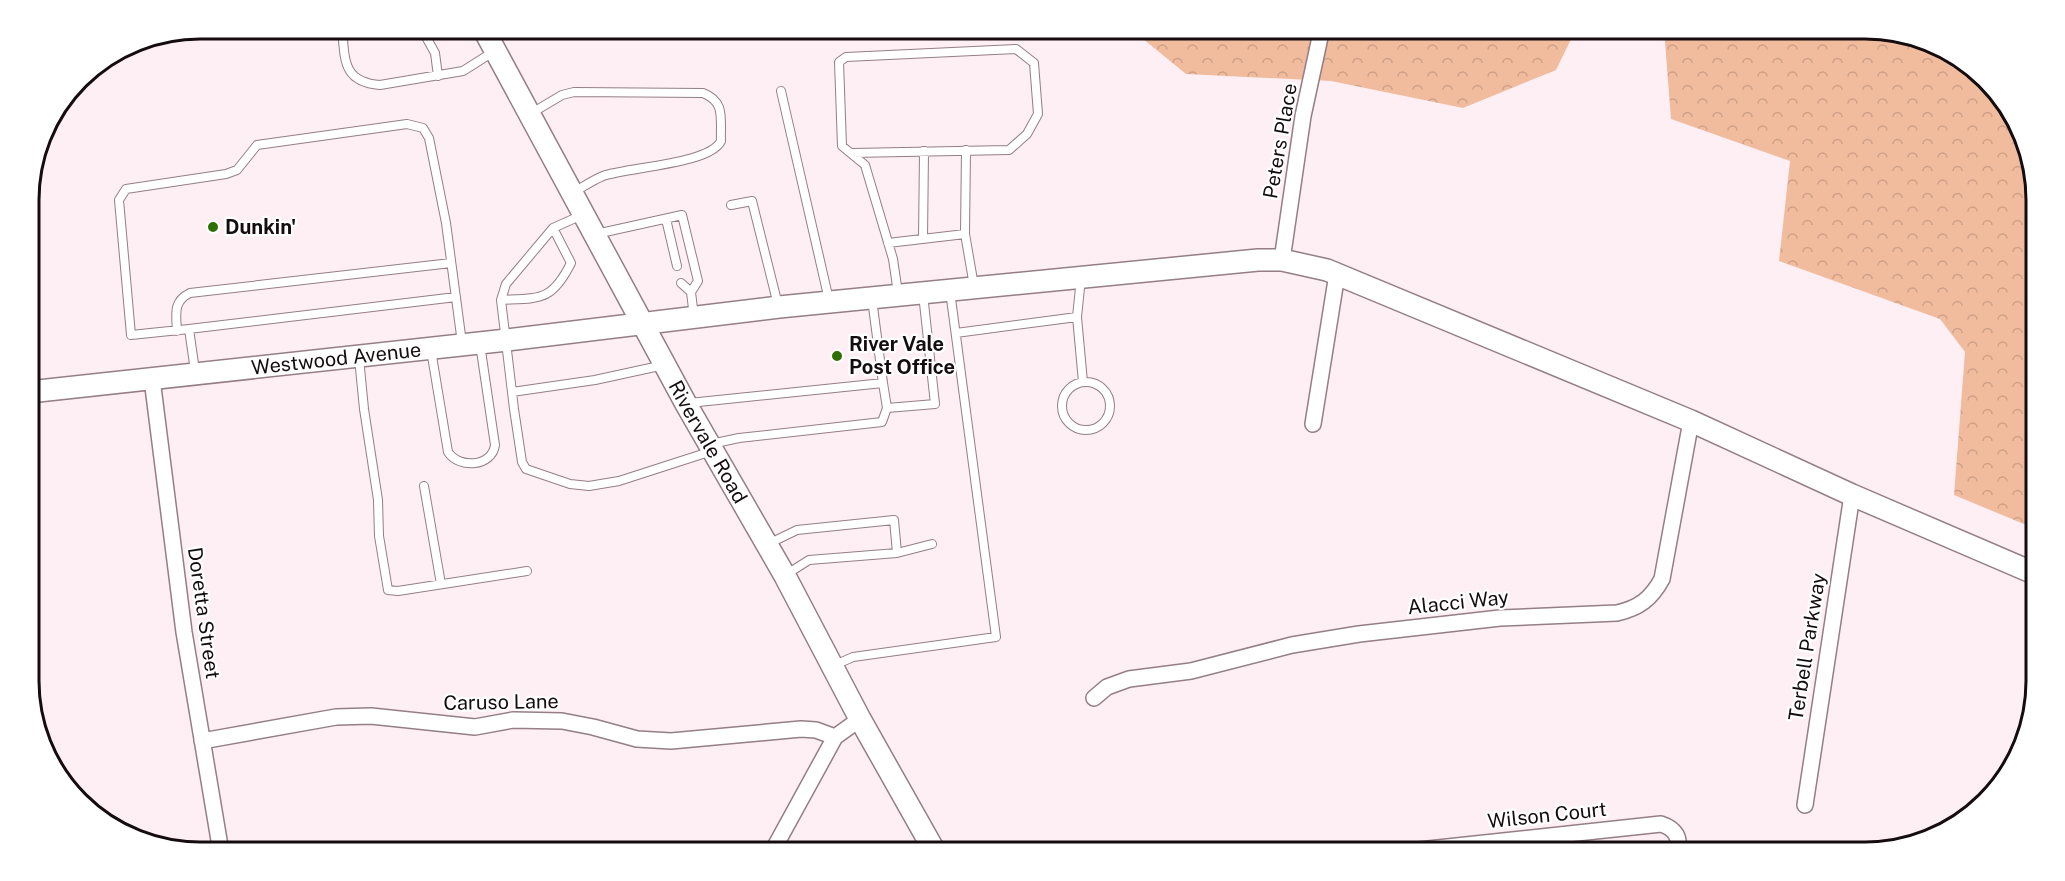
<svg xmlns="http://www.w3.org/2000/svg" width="2065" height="881" font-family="'Public Sans',sans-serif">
	<defs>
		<pattern id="forest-crowns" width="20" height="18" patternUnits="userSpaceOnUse" patternTransform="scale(1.5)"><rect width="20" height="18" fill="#f1bc9e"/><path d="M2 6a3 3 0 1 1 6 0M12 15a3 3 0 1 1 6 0" fill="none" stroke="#cea087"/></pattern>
	</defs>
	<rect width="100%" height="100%" fill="#feeff5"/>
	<path fill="url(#forest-crowns)" d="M1865 28 1931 41 2001 95 2035 177 2036 529 1954 495 1965 352 1940 319 1779 261 1790 161 1671 119 1664 29Z
		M1131 29H1576L1556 70 1463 108 1331 81 1186 74Z"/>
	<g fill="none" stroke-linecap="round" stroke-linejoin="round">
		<g stroke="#947e87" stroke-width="10">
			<path id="lane" d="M342 28C345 59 342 82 380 85L463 71 493 52
				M421 28 435 53 438 76
				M781 91 829 300
				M530 114 562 95 574 92 703 93C726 102 720 119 721 141 710 164 629 167 603 176 593 180 583 187 574 192
				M966 150 965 234 974 286
				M852 153 1009 150 1027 134 1038 114 1034 63 1016 49 846 57 839 62 842 146 865 165 893 259 898 293
				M731 205 752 201 778 305
				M582 215 553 228 506 284 501 300 514 409 522 462 526 469 570 484 589 486 619 481 712 451
				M666 219 677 266
				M596 234 682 215 698 281 691 292 694 317
				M923 239 924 151
				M888 243 965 234
				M1081 278 1077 317 1083 382
				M681 283 691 292
				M872 299 883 383
				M501 300C541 298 552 301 571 263L553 228
				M189 329 456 297
				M177 331C176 314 173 301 190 293L451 263
				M956 333 1077 317
				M431 350 448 452C459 469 492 467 495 445L480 344
				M359 358 364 409 378 500 379 536 388 590 398 591 527 571
				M195 371 189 329 131 335 119 200 126 189 226 174 237 170 257 145 407 124 423 128 429 138 446 223 462 343
				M1062 406a24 24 0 1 1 48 0a24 24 0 1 1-48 0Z
				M512 392 595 380 664 365
				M689 403 883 383 887 408 935 404 923 294
				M711 444 739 438 882 422 887 408
				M424 486 441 584
				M768 544 797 530 894 520 897 553 809 560 787 574
				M897 553 932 544
				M835 665 853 657 996 637 950 291"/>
		</g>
		<g stroke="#947e87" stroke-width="18">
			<path id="street" d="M1282 260 1303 116 1322 28
				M152 379 184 632 221 852
				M1313 424 1337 274
				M1094 698 1107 687 1129 679 1191 671 1292 645 1359 634 1500 618 1617 613C1639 608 1651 599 1662 579L1691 421
				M202 741 336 717 371 716 475 727 513 720 562 721 593 727 637 739 671 741 801 729 816 730 835 737
				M1805 805 1852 495
				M772 852 835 737 860 719
				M1400 852 1661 824C1676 829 1680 837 1678 852"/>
		</g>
		<g stroke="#947e87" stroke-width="24">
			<g id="secondary">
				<path id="s1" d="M483 28 686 404 785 576 860 719 935 852"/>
				<path id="s2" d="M29 392 507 340 779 307 1258 260H1282L1327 270 1691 421 1852 495 2036 574"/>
			</g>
		</g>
		<use href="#lane" stroke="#fff" stroke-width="8"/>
		<use href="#street" stroke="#fff" stroke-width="15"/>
		<use href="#secondary" stroke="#fff" stroke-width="21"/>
	</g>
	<g fill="#2d6e05" stroke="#fff" stroke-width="2">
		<circle cx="213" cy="227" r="6"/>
		<circle cx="837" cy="356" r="6"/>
	</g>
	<g text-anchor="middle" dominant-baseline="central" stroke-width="4.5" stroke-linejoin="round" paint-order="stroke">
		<g font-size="20" fill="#140c0f" stroke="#fff">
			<text transform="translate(1280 141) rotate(-80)">Peters Place</text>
			<text stroke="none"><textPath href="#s2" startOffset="309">Westwood Avenue</textPath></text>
			<text stroke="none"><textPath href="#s1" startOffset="471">Rivervale Road</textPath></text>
			<text transform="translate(1458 602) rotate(-6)">Alacci Way</text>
			<text transform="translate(204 613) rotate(82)">Doretta Street</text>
			<text transform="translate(1807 647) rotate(-81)">Terbell Parkway</text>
			<text transform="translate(501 702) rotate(-1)">Caruso Lane</text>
			<text transform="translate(1547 815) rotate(-6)">Wilson Court</text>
		</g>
		<g font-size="20" font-weight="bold" fill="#140c0f" stroke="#fff" text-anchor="start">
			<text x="225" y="227">Dunkin'</text>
			<text x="849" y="344">River Vale<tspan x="849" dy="23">Post Office</tspan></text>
		</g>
	</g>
	<path d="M0 0H2065V881H0ZM200 39H1865A161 161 0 0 1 2026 200V681A161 161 0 0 1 1865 842H200A161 161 0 0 1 39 681V200A161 161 0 0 1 200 39Z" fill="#fff" fill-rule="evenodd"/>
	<path fill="none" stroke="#140c0f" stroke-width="3" d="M200 39H1865A161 161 0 0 1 2026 200V681A161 161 0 0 1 1865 842H200A161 161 0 0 1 39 681V200A161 161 0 0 1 200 39Z"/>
</svg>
